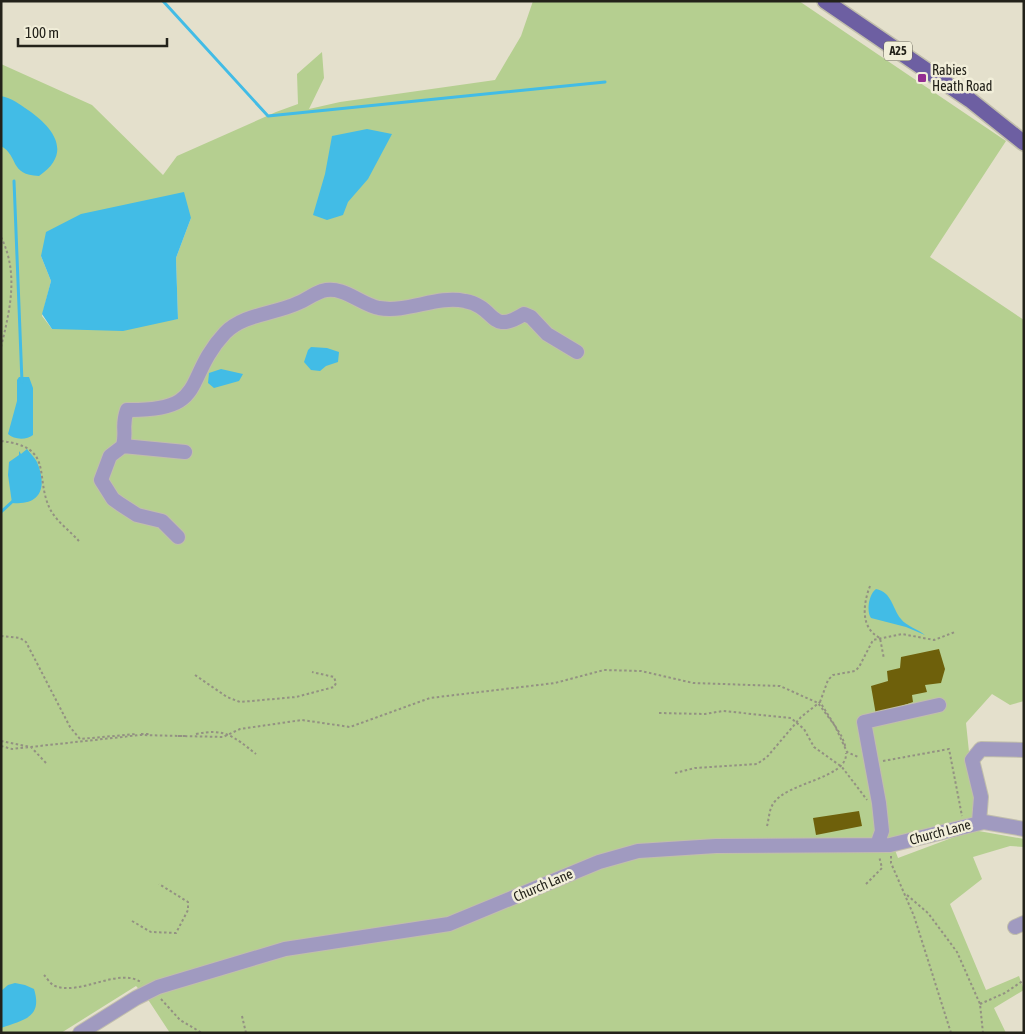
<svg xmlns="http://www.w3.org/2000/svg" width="1025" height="1034" font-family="'Asap Condensed',sans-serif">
	<rect width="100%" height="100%" fill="#e4e0cc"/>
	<path fill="#b5cf90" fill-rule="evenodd" d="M533 1H799L1006 141 930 257 1024 320V701L1010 705 992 694 966 723 976 819 895 850 898 858 973 830 1024 839V847L1010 846 973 857 982 879 950 904 986 990 1019 976 1024 990 994 1008 1006 1033H170L147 998 136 986 61 1033H1V64L92 105 163 175 177 156 276 112 298 104 297 74 322 52 324 78 309 109 340 102 495 80 521 36ZM191 218 176 258 178 319 52 329 42 316 51 281 41 256Z"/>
	<path fill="#42bce6" d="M1 96C12 98 19 104 28 110 54 128 73 153 39 176 9 175 19 156 1 146Z
		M367 129 392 134 368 179 348 202 343 215 327 220 313 215 325 174 332 136Z
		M184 192 191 218 176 258 178 319 123 331 52 329 42 314 51 281 41 256 46 232 81 214Z
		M311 347 327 348 339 352 338 362 326 366 320 371 311 370 304 362 308 350Z
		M221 369 243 374 239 381 214 388 208 383 209 373Z
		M19 377H29L33 388V435C27 440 14 440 8 434L17 401V380Z
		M27 449C30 453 35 458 37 462 48 488 40 506 12 503L8 475 9 462 19 455V451L21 454Z
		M876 589C892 592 892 608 901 619 906 626 918 629 925 635L906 627 871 618C866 611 869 594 876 589Z
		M15 983 25 985 34 989C43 1018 23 1020 1 1028V991L8 985Z"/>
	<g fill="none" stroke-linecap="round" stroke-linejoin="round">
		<path stroke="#42bce6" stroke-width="3" d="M163 1 268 116 605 82
			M14 181 22 382
			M1 512 13 501"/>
	</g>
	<path fill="#6e600b" d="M939 649 945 669 941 683 925 685 927 692 912 695 913 702 876 715 871 686 888 681 887 671 900 668 901 657Z
		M859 811 862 826 816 835 813 818Z"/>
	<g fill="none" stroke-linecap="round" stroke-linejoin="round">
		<g stroke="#c1beac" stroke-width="16">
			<path id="minor" d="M123 446C127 431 121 427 127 410 210 411 182 379 225 333 243 314 275 314 298 303 306 300 313 294 322 291 344 285 359 304 379 308 408 313 437 295 465 301 497 307 489 336 524 314L531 317 547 334 577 352
				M178 537 162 521 137 515 120 504 113 499 101 480 110 456 123 446 185 452
				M979 822 981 797 972 760 981 749 1024 750
				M877 845 882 831 879 803 864 722 939 705
				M1015 927 1024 923
				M80 1033 136 998 158 987 285 949 449 924 599 862 638 851 716 846 890 845 984 822 1024 829"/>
		</g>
		<g stroke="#c1beac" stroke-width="18">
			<path id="major" d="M825 1 970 100 1024 143"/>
		</g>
		<path stroke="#939182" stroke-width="2" stroke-dasharray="2.5 2.5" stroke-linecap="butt" d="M1 237C19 273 10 310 1 347
			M1 441C55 447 34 476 50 509 56 521 70 531 79 541
			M870 586C863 604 860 628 880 638L884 659
			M1 636 20 638 26 642 70 727 80 739 136 734
			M195 675 227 697 240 702 296 697 334 687 336 683 334 677 312 672
			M820 702 828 680 833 675 855 671 859 667 873 640 902 634 934 640 955 632
			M659 713 705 714 723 711 791 718 804 729 814 747 842 767 867 800
			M141 734H151
			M196 734C225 728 233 736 256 754
			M178 736H188
			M1 741 31 747 46 763
			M1 746 12 749 140 735 223 737 240 729 302 720 350 727 430 698 555 683 604 670 641 671 693 683 780 686 818 703 835 726 847 752 858 757
			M883 761 949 749 962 816
			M675 773 695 768 757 764 767 757 801 717 820 702 842 737 846 748
			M767 826C769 819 769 810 773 804 786 782 848 779 846 753
			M891 856V863L914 916 951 1033
			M866 884 882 868 879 856
			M907 895 928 913 957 952 980 1004 983 1033
			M132 921 151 932 176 933 188 910V902L159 884
			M44 975C47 978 50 984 55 986 81 996 120 966 142 983
			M161 999 180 1020 202 1033
			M980 1004 1005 993 1024 980
			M242 1016 246 1033"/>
		<use href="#minor" stroke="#a09ac0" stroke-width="14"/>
		<use href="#major" stroke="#6d5fa2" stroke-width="15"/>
	</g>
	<rect fill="#942e92" stroke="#f1eed9" stroke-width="2" x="917" y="73" width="10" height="10" rx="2.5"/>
	<g text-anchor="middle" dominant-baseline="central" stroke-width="5" stroke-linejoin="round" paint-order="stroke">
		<rect fill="#f1eed9" stroke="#615f53" stroke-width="1" x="884" y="41.5" width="28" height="19" rx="4"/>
		<g font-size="12" font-weight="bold" fill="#23221a">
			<text x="898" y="51">A25</text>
		</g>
		<g font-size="14" fill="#23221a" stroke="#f1eed9" text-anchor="start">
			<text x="932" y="70">Rabies<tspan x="932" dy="16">Heath Road</tspan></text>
		</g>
		<g font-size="14" fill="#23221a" stroke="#f1eed9">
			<text transform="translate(940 832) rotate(-15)">Church Lane</text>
			<text transform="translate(543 885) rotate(-23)">Church Lane</text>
		</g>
	</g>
	<rect width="1025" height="1034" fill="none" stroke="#23221a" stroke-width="5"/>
	<path d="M18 38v8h149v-8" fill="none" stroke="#23221a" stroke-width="2.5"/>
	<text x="25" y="38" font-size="15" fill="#23221a" stroke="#f1eed9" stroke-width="4" paint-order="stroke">100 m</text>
</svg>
